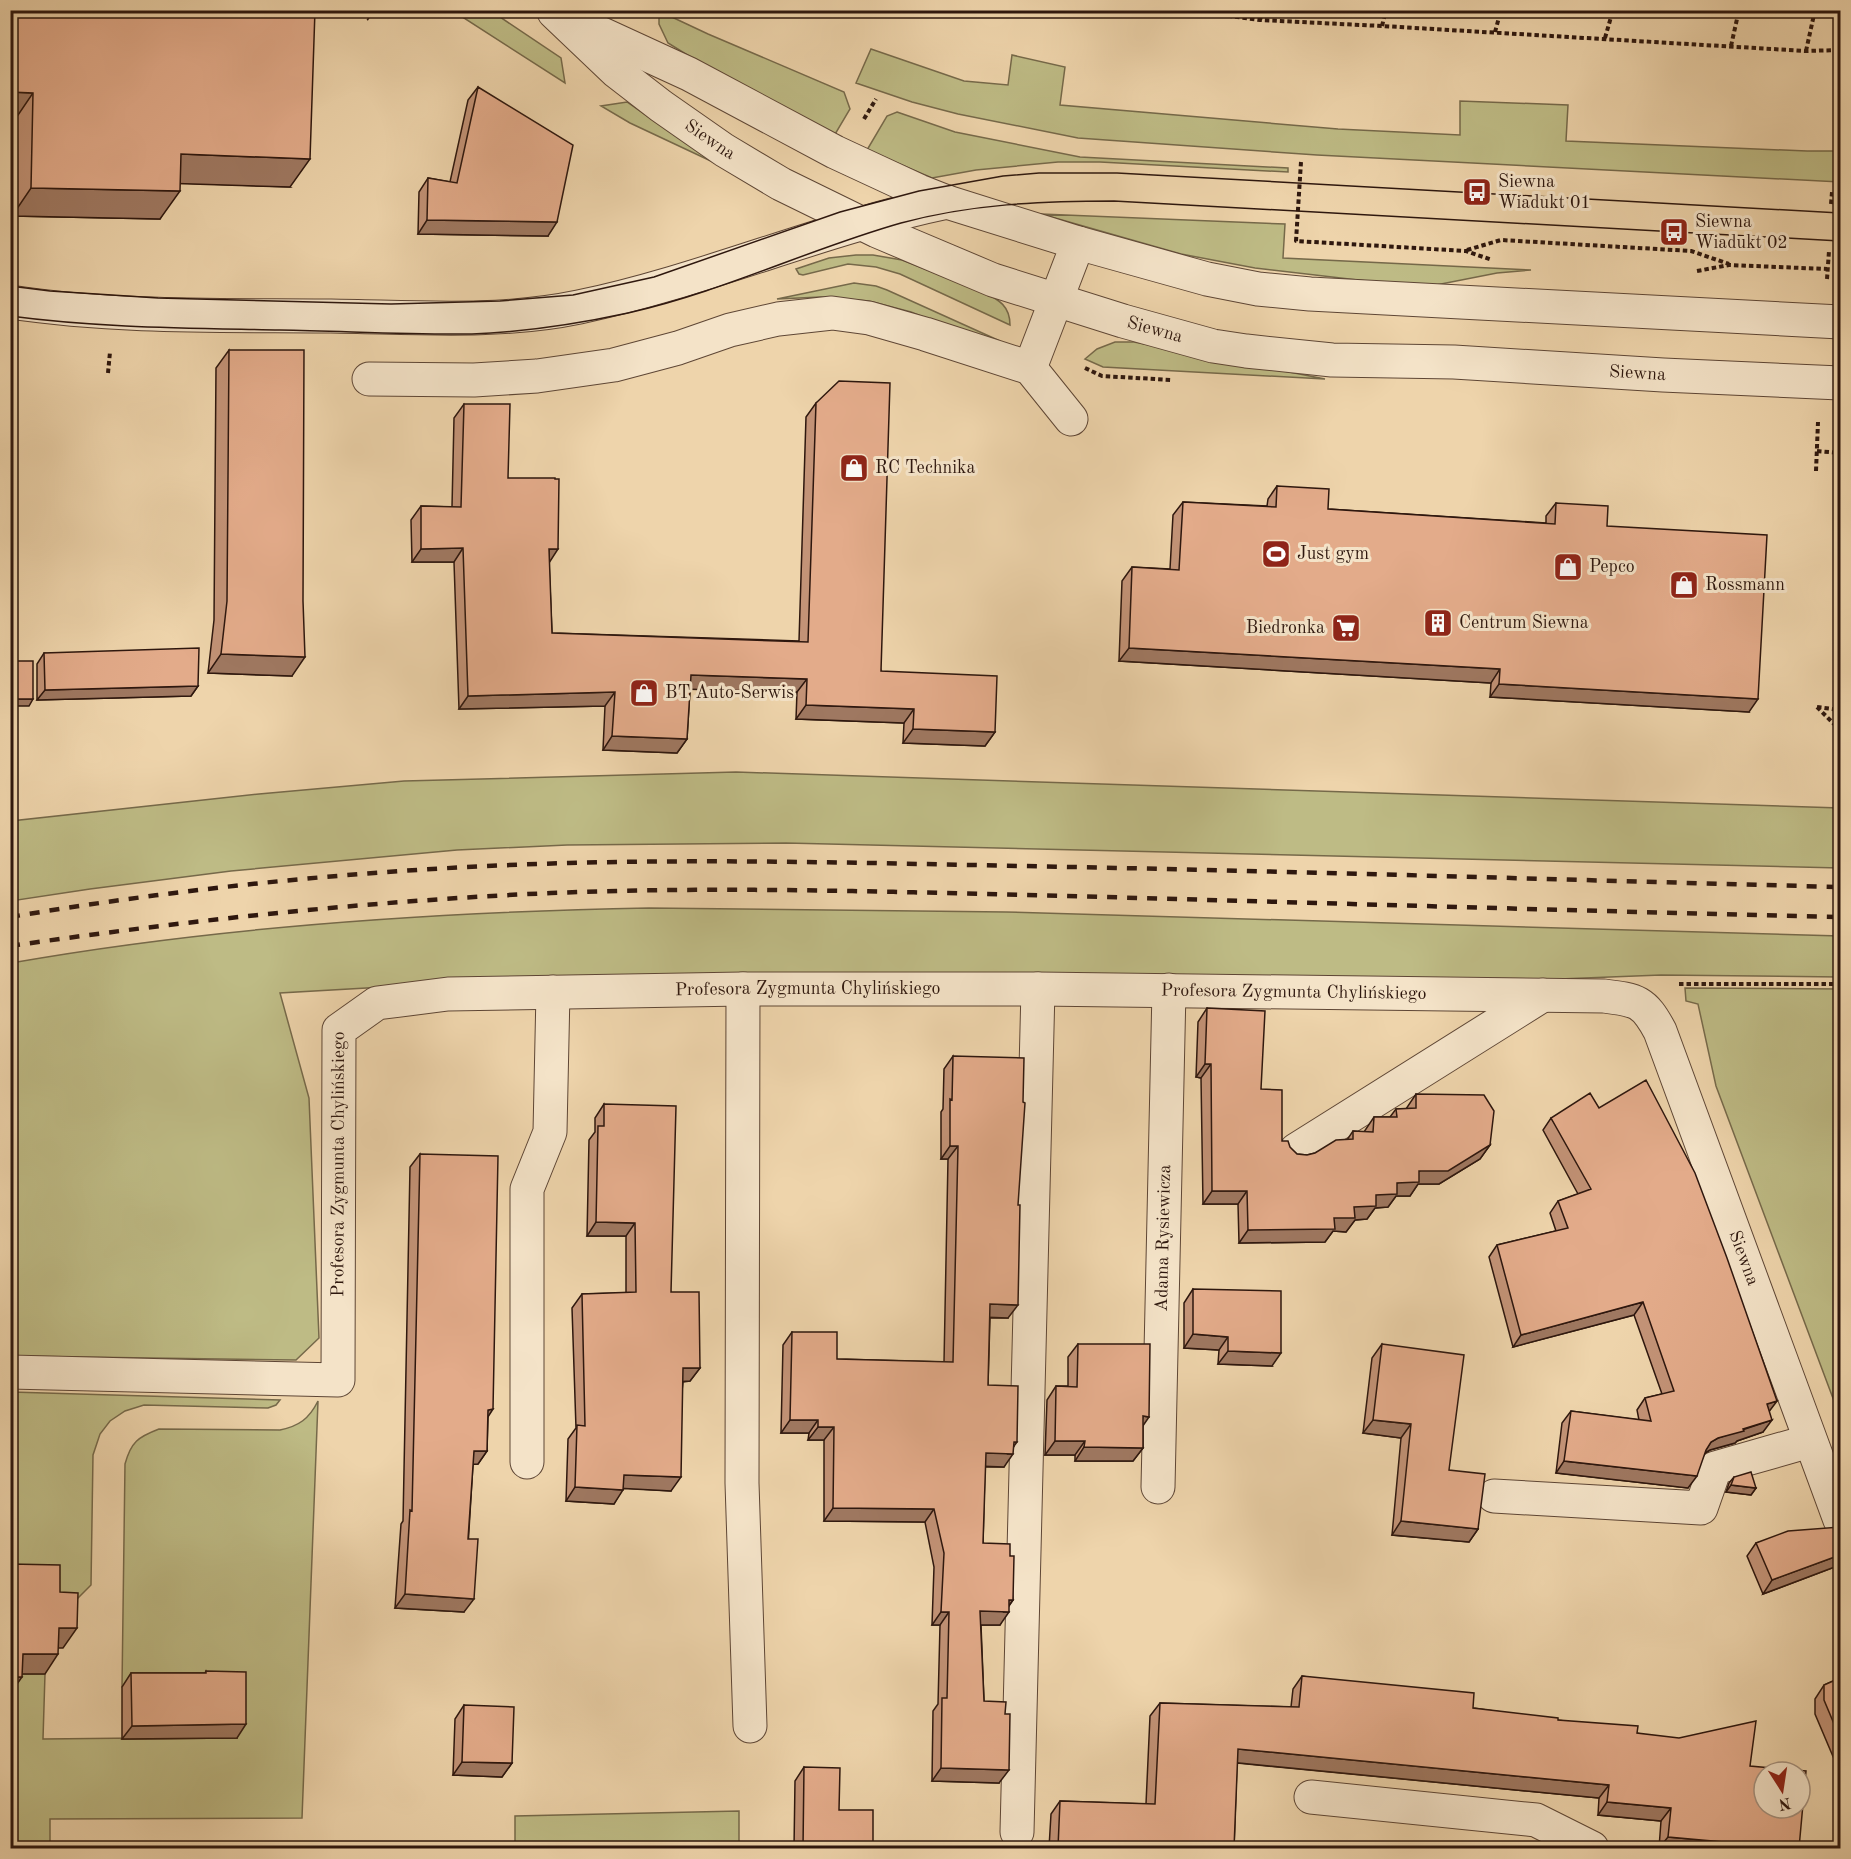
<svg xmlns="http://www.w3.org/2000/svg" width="1851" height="1859" font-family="'Old Standard TT',serif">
	<rect width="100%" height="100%" fill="#eed4ab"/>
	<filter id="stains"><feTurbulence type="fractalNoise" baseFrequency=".00333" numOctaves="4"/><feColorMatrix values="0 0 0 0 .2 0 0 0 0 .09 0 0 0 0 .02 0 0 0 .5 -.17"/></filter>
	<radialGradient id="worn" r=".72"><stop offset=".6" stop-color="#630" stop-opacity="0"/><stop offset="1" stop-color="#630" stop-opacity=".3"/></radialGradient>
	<path fill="#bebb85" stroke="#76694a" stroke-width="1.5" d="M453 11H491L561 58 565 83Z
		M659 11 708 34 844 92 850 109 834 136 710 69 668 43 659 24Z
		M871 49 964 81 1008 85 1012 55 1065 67 1060 105 1338 129 1460 135V101L1568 105 1566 141 1807 151H1840V182L1317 155 1078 138 958 114 912 102 856 83Z
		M627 102 713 162 630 123 601 106Z
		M897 112 955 132 1080 157 1288 168V172L1100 162H1058L976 170 932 178 867 150 887 116Z
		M1041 214 1285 224 1283 258 1531 270 1497 273 1436 285 1375 282 1255 268 1181 254Z
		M856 255H873L902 260 984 292C999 300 1010 306 1010 325L900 274 876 267 848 264 803 275 799 274 796 269 829 258Z
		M854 283 876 286 887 290 1000 341 948 327 911 312 869 301 821 297 777 299Z
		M1115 342H1134L1325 379 1103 367 1085 359 1097 349Z
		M736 772 1840 808V868L786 843 567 845 457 850 231 871 90 889 11 901V821L259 794 404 781Z
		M649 908 1006 912 1840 936V977L1661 975 1559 979 1226 976 525 979 280 993 309 1098 319 1338 296 1360 11 1356V963C221 926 436 912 649 908Z
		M1685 988 1840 989V1417L1716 1086 1698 1004 1686 1001Z
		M11 1392 280 1400 276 1405 268 1408 144 1405 125 1411 110 1421 100 1434 93 1455 91 1585 64 1612 11 1584Z
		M318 1401 302 1818 50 1819V1848H11V1674H45L43 1739 237 1737 122 1687 125 1464C131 1442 138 1437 159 1429L280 1430C299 1426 309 1419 318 1401Z
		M739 1811V1848H515V1816Z"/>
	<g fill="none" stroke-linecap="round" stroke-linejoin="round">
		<g stroke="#5e4635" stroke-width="35">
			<g id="minor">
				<path id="s1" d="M554 12 617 72 661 106 724 150 781 184 877 231 993 280 1123 321 1213 346 1246 351 1332 360 1454 362 1663 375 1840 383"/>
				<path d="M578 23 689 74 835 152 919 191 947 202 1078 243 1207 279 1258 289 1310 294 1840 322"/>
				<path d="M10 302C116 318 224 315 331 316 413 317 498 324 579 307 704 281 822 228 947 202"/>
				<path d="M1030 368 1078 243"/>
				<path d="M369 379 474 380 537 376 614 365 678 348 730 330 778 319 832 313 869 318 925 334 1030 368 1071 419"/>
				<path d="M743 989 742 1483 750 1726"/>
				<path d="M1296 1150 1543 995"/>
				<path id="s2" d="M10 1372 338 1380 339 1030 377 1003 448 994 743 989H1038L1604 996C1637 1000 1644 1001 1660 1031L1840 1520"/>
				<path d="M527 1462V1189L550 1132 553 992"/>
				<path id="s3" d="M1158 1487 1169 990"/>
				<path d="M1494 1496 1701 1508 1715 1468 1810 1441"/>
				<path d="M1311 1797 1536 1820 1592 1848"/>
				<path d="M1017 1832 1038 989"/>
			</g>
		</g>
		<path stroke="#2e170e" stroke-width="4" stroke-dasharray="4.5 3" stroke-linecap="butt" d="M355 10 369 19
			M1183 10 1260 20 1382 26 1806 51 1840 50
			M1260 20 1263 10
			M1382 26 1386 10
			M1495 32 1501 10
			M1605 38 1613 10
			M1731 46 1739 10
			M1806 51 1815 10
			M864 119 876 99
			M1301 162 1296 241 1466 251 1492 260
			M1831 204 1832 192
			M1467 250 1501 240 1691 251 1729 264
			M1697 271 1729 265 1827 269
			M1827 279 1829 251
			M1085 368 1102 376 1172 380
			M108 373 110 352
			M1817 451 1840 453
			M1816 471 1818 422
			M1817 707 1840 730
			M1817 707 1840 710
			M1679 984H1840"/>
		<use href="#minor" stroke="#f4e3c8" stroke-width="33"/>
		<path stroke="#2e170e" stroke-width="1.5" d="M10 286 50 291 158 298 391 304 500 301 573 295 654 277 840 212 919 191 1003 176 1039 173H1117L1840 213
			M10 316C100 328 190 328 280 330 344 331 408 335 472 334 525 332 577 324 628 313 722 292 809 249 901 223 971 204 1042 201 1114 201L1840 241"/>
		<path stroke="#2e170e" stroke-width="4.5" stroke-dasharray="10 10" stroke-linecap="butt" d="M10 917C195 886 383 868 569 863 720 859 870 863 1021 866 1294 871 1567 880 1840 887
			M10 946C190 920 370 901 551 893 723 886 895 892 1067 896 1325 903 1583 911 1840 917"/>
	</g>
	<path fill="#c39377" stroke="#2e170e" stroke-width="1.5" d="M10 10 290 187 180 183 160 219 12 216 14 121Z
		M478 87 548 236 418 234 419 192 428 178 450 182 468 100Z
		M229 350 292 676 208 673 214 620 216 368Z
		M816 403 881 671 995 732 985 746 903 743 904 723 796 719 797 692 690 689 687 739 677 753 603 750 605 706 459 709 454 562H412L411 520 421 506 452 507 454 418 464 404 508 478 549 562 552 633 799 641 806 417Z
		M1277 486 1328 509 1546 523V516L1556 503 1607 526 1749 712 1490 697 1491 683 1119 661 1122 581 1132 567 1170 569 1173 515 1183 502 1267 506 1268 499Z
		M44 653 198 686 191 696 37 700V664Z
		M1207 1008 1261 1089 1282 1141 1297 1154 1307 1155 1315 1153 1347 1140 1353 1131 1364 1132 1374 1117H1390L1396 1109H1406L1416 1094 1490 1145 1480 1159 1439 1184H1418L1410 1196H1396L1388 1207 1375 1208 1367 1219 1355 1220 1346 1232 1333 1231 1325 1242 1239 1243 1238 1204H1203L1201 1078 1196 1077 1198 1022Z
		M953 1056 1008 1318H990L988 1385 1014 1446 1004 1467H985L983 1543 1010 1556 1013 1600 1009 1606 1000 1625H981L984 1701 999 1783 932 1781 933 1711 938 1704 940 1625H932L934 1567 925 1522 824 1521V1440H808L809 1433H781L783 1345 792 1332 837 1359 944 1362 948 1159H941V1112L943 1109 944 1069Z
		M604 1104 671 1292 700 1368 690 1381 683 1382 671 1491 623 1488 614 1504 566 1501 568 1439 576 1428 572 1308 582 1294 626 1293V1236H587L589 1140 595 1132V1118Z
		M1551 1118 1769 1411 1763 1432 1737 1441 1735 1443 1710 1450 1705 1453 1688 1488 1556 1473 1562 1423 1571 1411 1639 1420 1637 1410 1645 1398 1662 1394 1634 1315 1513 1347 1489 1257 1497 1245 1556 1231 1550 1213 1558 1201 1578 1194 1543 1130Z
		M420 1154 488 1417 487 1451 478 1464H473L464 1612 395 1608 401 1524 403 1521 410 1167Z
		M1193 1289 1272 1366 1218 1364 1219 1350 1184 1348V1303Z
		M1078 1344 1143 1426V1448L1133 1461H1075V1455H1045L1047 1400 1056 1386H1068V1357Z
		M1382 1344 1449 1470 1478 1529 1469 1542 1392 1535 1401 1438 1363 1433 1372 1358Z
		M1734 1477 1756 1488 1751 1495 1726 1492 1729 1483Z
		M1840 1527V1565L1763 1594 1747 1556 1756 1543Z
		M206 1671 237 1738 122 1739V1687L131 1673H205Z
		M1302 1676 1473 1708 1558 1720 1637 1733 1750 1766 1799 1848H1659L1661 1821 1598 1815 1599 1798 1237 1763 1234 1848H1049L1051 1814 1060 1801 1146 1804 1150 1716 1160 1703 1291 1707 1293 1689Z
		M1840 1678V1773L1815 1714V1699L1824 1685Z
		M464 1705 512 1763 502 1777 453 1775 455 1719Z
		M804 1767 839 1810 873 1848H794L795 1781Z"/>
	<path fill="#9f7861" stroke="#2e170e" stroke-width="1.5" d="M10 92 33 93 14 121H10Z
		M181 154 310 159 290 187 161 183Z
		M31 188 180 191 160 219 12 216Z
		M427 220 557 222 548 236 418 234Z
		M463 548 454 562H412L421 549Z
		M549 549H558L549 563Z
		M1129 648 1500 669 1491 683 1119 661Z
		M221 654 305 657 292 676 208 673Z
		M691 675 807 679 797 692 681 689Z
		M1499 684 1758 699 1749 712 1490 697Z
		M198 686 191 696 37 700 45 690Z
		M615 692 605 706 459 709 468 696Z
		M10 699H33L29 706H10Z
		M806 705 914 709 904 723 796 719Z
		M913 729 995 732 985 746 903 743Z
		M612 736 687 739 677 753 603 750Z
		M1205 1064H1211L1201 1078 1196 1077Z
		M1490 1145 1480 1159 1439 1184H1418L1410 1196H1396L1388 1207 1375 1208 1367 1219 1355 1220 1346 1232 1333 1231 1325 1242 1239 1243 1248 1230 1334 1218 1419 1171Z
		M950 1146H958L948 1159H941Z
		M1212 1191H1247L1238 1204H1203Z
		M596 1222 635 1223 626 1236H587Z
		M1643 1302 1634 1315 1513 1347 1521 1335Z
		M990 1304 1018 1305 1008 1318 981 1317Z
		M1193 1334 1228 1337 1219 1350 1184 1348Z
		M1228 1351 1281 1353 1272 1366 1218 1364Z
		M683 1368H700L690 1381 674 1382Z
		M1777 1401 1768 1413 1767 1404Z
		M493 1409 484 1423 488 1410Z
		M1143 1416 1149 1417 1140 1430Z
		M790 1420H818L809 1433H781Z
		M1373 1420 1411 1424 1401 1438 1363 1433Z
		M1772 1420 1763 1432 1737 1441 1735 1443 1710 1450 1703 1454 1711 1442 1718 1438Z
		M818 1427H834L824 1440H808Z
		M1055 1441H1085L1075 1455H1045Z
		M1014 1442H1017L1008 1454H1013L1004 1467 977 1466 986 1453Z
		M1084 1447 1143 1448 1133 1461H1075Z
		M474 1451H487L478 1464 464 1465Z
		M1564 1461 1697 1476 1688 1488 1556 1473Z
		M624 1475 681 1477 671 1491 615 1488Z
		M1731 1485 1756 1488 1751 1495 1726 1492Z
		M575 1487 623 1490 614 1504 566 1501Z
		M833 1508 934 1509 925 1522 824 1521Z
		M1401 1521 1478 1529 1469 1542 1392 1535Z
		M1840 1555V1565L1763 1594 1772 1580Z
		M405 1594 474 1599 464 1612 395 1608Z
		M1009 1600H1013L1004 1612H1009L1000 1625H971L980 1611Z
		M941 1612H949L940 1625H932Z
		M59 1628H77L63 1648H45Z
		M23 1654H58L45 1674H10Z
		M10 1677H22L10 1694Z
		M246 1724 237 1738 122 1739 132 1726Z
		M1238 1749 1609 1785 1599 1798 1229 1762Z
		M462 1762 512 1763 502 1777 453 1775Z
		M941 1768 1009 1770 999 1783 932 1781Z
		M1607 1802 1671 1808 1661 1821 1598 1815Z
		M1668 1837 1790 1848H1659Z"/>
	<path fill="#e3ab8a" stroke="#2e170e" stroke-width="1.5" fill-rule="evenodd" d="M10 10H315L310 159 181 154 180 191 31 188 33 93 10 92Z
		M478 87 573 145 557 222 427 220 428 178 457 183Z
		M229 350H304L303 601 305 657 221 654 227 601Z
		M839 381 890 383 881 671 997 676 995 732 913 729 914 709 806 705 807 679 691 675 687 739 612 736 615 692 468 696 463 548 421 549V506L461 507 464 404H510L508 478H555V479H559L558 549H549L552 633 808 642 816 403Z
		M1277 486 1329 489 1328 509 1555 524 1556 503 1608 506 1607 526 1767 535 1758 699 1499 684 1500 669 1129 648 1132 567 1179 570 1183 502 1276 507Z
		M199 648 198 686 45 690 44 653Z
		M10 661H33V699H10Z
		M1207 1008 1265 1011 1261 1089 1282 1090V1141H1288L1290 1147 1297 1154 1307 1155 1315 1153 1336 1140 1353 1139V1131L1373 1132 1374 1117H1397L1396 1109 1416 1108V1094L1484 1095 1494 1111 1490 1145 1448 1171H1419V1182L1397 1183V1194L1376 1195V1206L1354 1207 1355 1218H1334L1335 1229 1248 1230 1247 1191H1212L1211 1064H1205Z
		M953 1056 1024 1058 1023 1102 1025 1103 1018 1205H1020L1018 1305 990 1304 988 1385 1018 1386 1017 1442H1014L1013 1454 986 1453 983 1543 1010 1544V1556H1014L1013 1600H1009V1612L980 1611 984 1701 1006 1702 1005 1714H1010L1009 1770 941 1768 942 1698H947L949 1612H941L944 1553 934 1509 833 1508 834 1427H818V1420H790L792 1332H837V1359L953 1362 958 1146H950V1099L952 1100Z
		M1646 1080 1695 1173 1727 1258 1777 1401 1767 1404 1772 1420 1743 1429 1744 1431 1718 1438 1711 1442 1706 1450 1697 1476 1564 1461 1571 1411 1651 1421 1645 1398 1674 1391 1643 1302 1521 1335 1497 1245 1568 1228 1558 1201 1591 1189 1551 1118 1590 1093 1599 1108Z
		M604 1104 676 1106 671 1292H699L700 1368H683L681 1477 624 1475 623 1490 575 1487 577 1425 585 1426 582 1294 636 1292 635 1223 596 1222 598 1126H604Z
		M420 1154 498 1156 493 1409 488 1410 487 1451H474L468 1539H478L474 1599 405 1594 410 1510 412 1511Z
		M1193 1289 1281 1291V1353L1228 1351V1337L1193 1334Z
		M1078 1344H1150L1149 1417 1143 1416V1448L1084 1447 1085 1441H1055L1056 1386 1077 1387Z
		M1382 1344 1464 1355 1449 1470 1485 1474 1478 1529 1401 1521 1411 1424 1373 1420Z
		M1751 1472 1756 1488 1731 1485 1734 1477Z
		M1840 1527V1555L1772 1580 1756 1543 1788 1531Z
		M10 1564 60 1565V1592L78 1593 77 1628H59L58 1654H23L22 1677H10Z
		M206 1671 246 1672V1724L132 1726 131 1673H206Z
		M1302 1676 1474 1693 1473 1708 1558 1718V1720L1638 1726 1637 1733 1679 1738 1756 1721 1750 1766 1806 1771 1799 1848H1790L1668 1837 1671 1808 1607 1802 1609 1785 1238 1749 1234 1848H1058L1060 1801 1155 1804 1160 1703 1299 1707ZM1764 1772H1800V1808H1764Z
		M1840 1678V1738L1824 1700V1685Z
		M464 1705 514 1707 512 1763 462 1762Z
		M804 1767 840 1768 839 1810H873V1848H803Z"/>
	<defs>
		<g id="bus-square" transform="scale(1.5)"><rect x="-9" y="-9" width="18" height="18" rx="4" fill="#8f2418" stroke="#f4e3c8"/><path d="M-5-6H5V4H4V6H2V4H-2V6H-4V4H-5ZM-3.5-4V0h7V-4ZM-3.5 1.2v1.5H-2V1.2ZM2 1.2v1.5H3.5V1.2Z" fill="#fff"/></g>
		<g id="shop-square" transform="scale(1.5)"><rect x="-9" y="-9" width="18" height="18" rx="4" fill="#8f2418" stroke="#f4e3c8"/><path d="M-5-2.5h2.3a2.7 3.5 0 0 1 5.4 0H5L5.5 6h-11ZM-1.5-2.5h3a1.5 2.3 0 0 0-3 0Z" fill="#fff"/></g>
		<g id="stadium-square" transform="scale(1.5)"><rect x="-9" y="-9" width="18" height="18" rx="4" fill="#8f2418" stroke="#f4e3c8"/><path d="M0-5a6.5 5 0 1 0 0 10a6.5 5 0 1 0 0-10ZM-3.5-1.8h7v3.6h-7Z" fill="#fff"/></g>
		<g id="building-square" transform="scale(1.5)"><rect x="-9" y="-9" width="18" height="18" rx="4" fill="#8f2418" stroke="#f4e3c8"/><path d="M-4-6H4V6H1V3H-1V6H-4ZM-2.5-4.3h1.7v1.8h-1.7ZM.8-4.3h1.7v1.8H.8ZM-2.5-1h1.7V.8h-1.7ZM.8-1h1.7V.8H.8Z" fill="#fff"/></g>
		<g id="supermarket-square" transform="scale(1.5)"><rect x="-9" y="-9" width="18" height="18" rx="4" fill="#8f2418" stroke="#f4e3c8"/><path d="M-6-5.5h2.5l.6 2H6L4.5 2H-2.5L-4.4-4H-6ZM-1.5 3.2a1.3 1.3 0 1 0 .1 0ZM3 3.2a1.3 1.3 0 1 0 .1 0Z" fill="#fff"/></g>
	</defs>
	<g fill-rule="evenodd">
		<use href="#bus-square" x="1477" y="192"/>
		<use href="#bus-square" x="1674" y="232"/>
		<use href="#shop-square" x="854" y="468"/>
		<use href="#stadium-square" x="1276" y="554"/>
		<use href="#shop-square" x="1568" y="567"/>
		<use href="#shop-square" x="1684" y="585"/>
		<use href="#building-square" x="1438" y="623"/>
		<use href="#supermarket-square" x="1346" y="628"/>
		<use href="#shop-square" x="644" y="693"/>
	</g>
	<g text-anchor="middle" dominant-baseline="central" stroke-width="6" stroke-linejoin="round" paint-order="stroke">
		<g font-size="18" fill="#2e170e" stroke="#f4e3c8">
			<text stroke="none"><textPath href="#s1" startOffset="202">Siewna</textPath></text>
			<text stroke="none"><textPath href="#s1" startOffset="688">Siewna</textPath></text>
			<text stroke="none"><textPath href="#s1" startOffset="1174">Siewna</textPath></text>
			<text stroke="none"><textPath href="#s2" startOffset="1156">Profesora Zygmunta Chylińskiego</textPath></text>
			<text stroke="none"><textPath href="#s2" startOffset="1642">Profesora Zygmunta Chylińskiego</textPath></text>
			<text stroke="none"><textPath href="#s2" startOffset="544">Profesora Zygmunta Chylińskiego</textPath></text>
			<text stroke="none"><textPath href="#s3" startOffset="249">Adama Rysiewicza</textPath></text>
			<text stroke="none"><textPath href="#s2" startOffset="2265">Siewna</textPath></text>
		</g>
		<g font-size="18" fill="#2e170e" stroke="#f4e3c8" text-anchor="start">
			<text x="1498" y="182">Siewna<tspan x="1498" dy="21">Wiadukt 01</tspan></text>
			<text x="1695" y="222">Siewna<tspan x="1695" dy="21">Wiadukt 02</tspan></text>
			<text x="875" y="468">RC Technika</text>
			<text x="1297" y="554">Just gym</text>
			<text x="1589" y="567">Pepco</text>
			<text x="1705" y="585">Rossmann</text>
			<text x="1459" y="623">Centrum Siewna</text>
			<text x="1325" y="628" text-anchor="end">Biedronka</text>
			<text x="665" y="693">BT Auto-Serwis</text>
		</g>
	</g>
	<rect width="1851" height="1859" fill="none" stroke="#eed4ab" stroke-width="36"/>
	<rect x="12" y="12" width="1827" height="1835" fill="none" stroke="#2e170e" stroke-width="3"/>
	<rect x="18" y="18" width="1815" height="1823" fill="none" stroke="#2e170e" stroke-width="1.5"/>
	<g transform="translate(1782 1790) rotate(168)"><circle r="28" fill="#f4e3c8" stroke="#a5917e" stroke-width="1.5"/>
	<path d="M0-4.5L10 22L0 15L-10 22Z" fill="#8f2418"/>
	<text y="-9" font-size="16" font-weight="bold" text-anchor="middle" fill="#2e170e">N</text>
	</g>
	<rect width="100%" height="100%" filter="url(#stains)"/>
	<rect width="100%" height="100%" fill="url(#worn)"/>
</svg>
